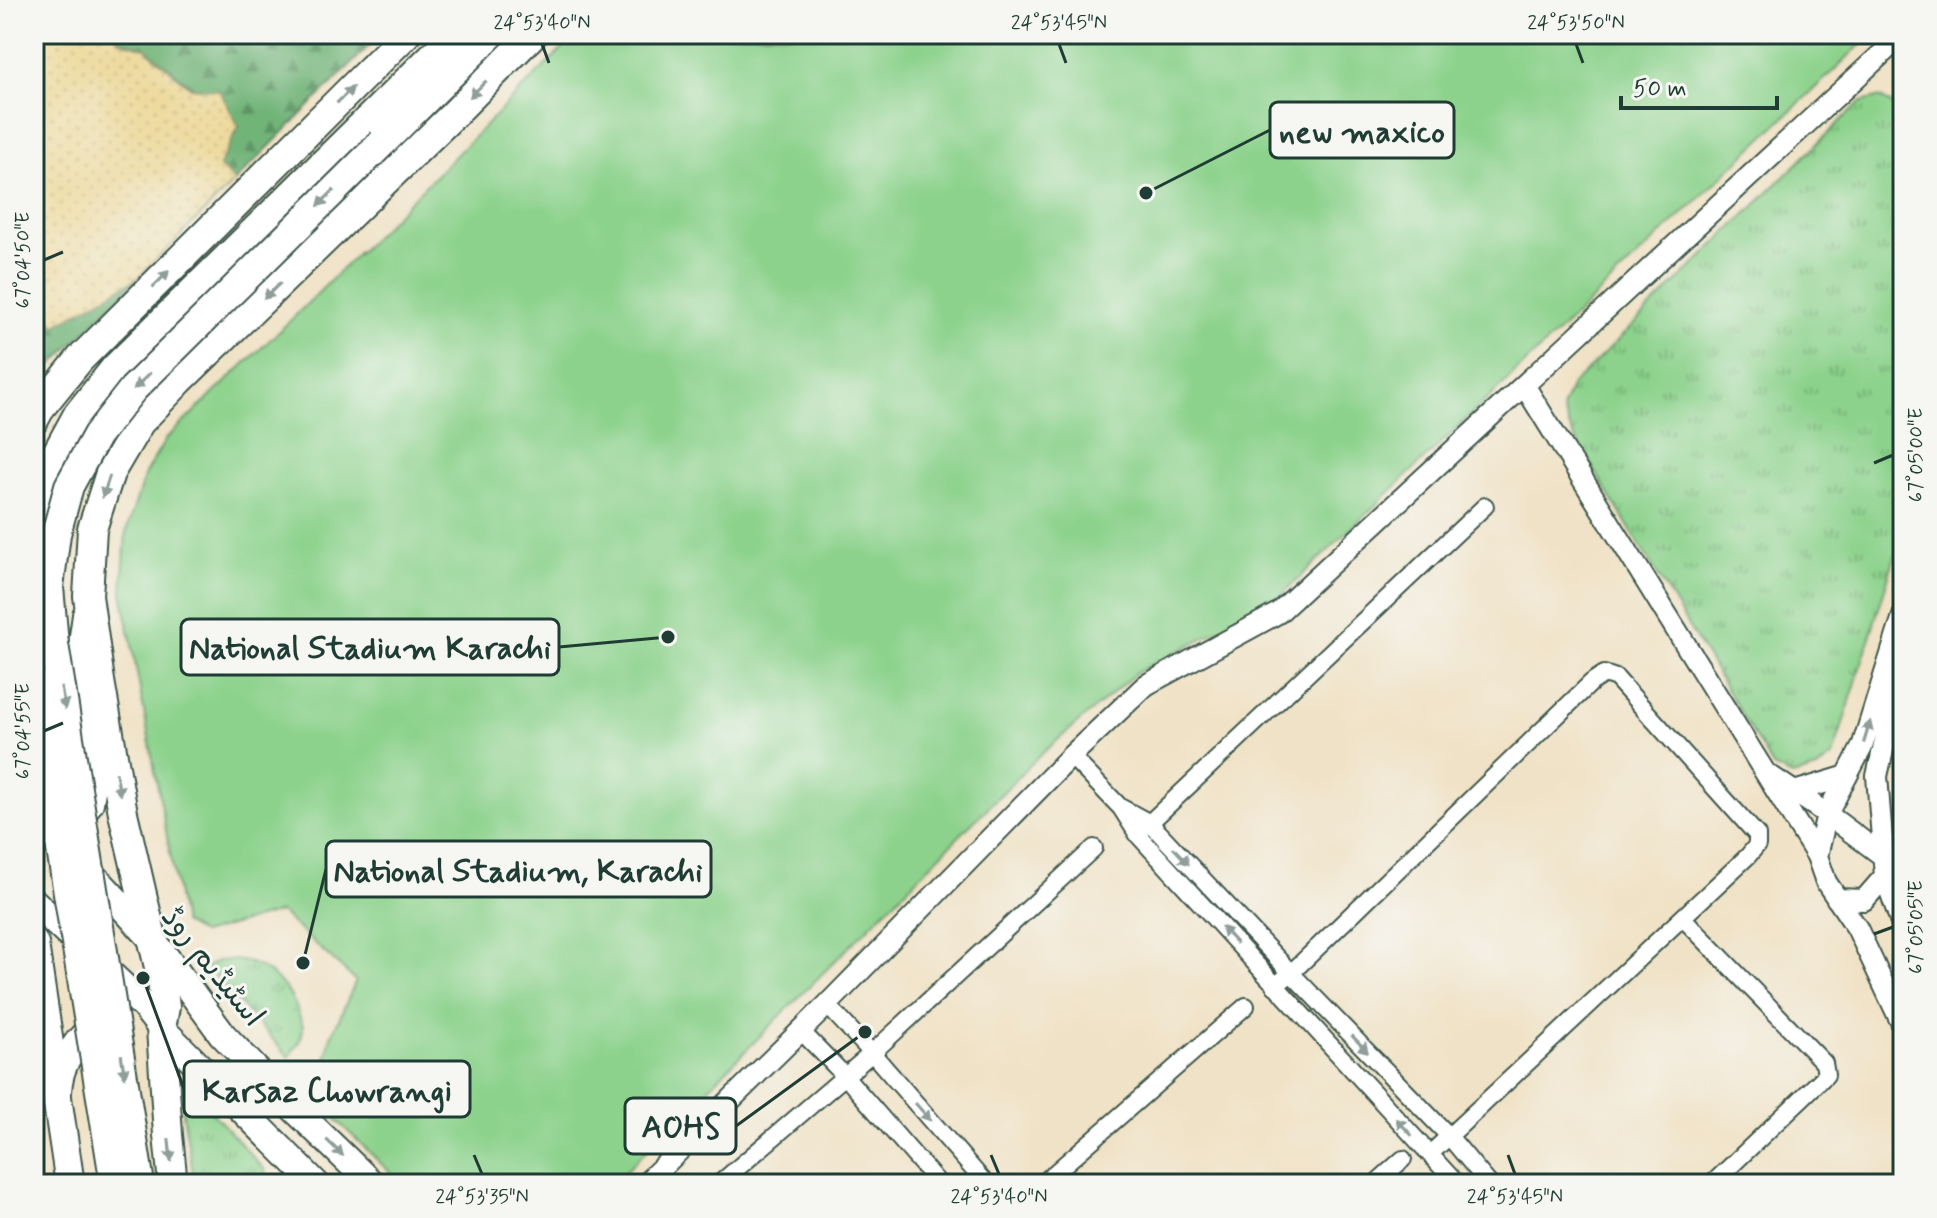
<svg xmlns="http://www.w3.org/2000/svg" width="1937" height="1218" font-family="Mynerve,'Playpen Sans Arabic',sans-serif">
	<defs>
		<pattern id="grass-tufts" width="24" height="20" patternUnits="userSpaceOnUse" patternTransform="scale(2)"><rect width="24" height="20" fill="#8cd28c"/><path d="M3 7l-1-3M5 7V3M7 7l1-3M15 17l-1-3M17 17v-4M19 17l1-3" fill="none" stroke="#72ac73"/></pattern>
		<pattern id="forest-firs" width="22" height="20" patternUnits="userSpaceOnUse" patternTransform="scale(2)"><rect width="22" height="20" fill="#71b478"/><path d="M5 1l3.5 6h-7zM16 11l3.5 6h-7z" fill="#5c9463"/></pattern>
		<pattern id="sand-dots" width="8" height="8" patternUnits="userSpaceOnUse" patternTransform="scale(2)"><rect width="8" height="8" fill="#eeda9e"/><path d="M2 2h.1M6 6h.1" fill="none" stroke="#ccbc89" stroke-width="1.8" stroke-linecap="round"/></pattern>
	</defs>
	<rect width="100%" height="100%" fill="#f6f6f2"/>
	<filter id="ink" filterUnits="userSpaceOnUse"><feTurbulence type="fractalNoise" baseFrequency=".0125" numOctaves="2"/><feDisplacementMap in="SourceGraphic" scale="16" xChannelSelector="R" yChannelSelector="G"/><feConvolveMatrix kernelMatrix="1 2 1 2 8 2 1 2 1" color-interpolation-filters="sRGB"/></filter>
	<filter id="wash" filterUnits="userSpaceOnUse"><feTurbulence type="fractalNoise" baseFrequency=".006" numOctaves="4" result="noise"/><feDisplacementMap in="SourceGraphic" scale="32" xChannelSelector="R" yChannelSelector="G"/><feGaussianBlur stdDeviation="1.8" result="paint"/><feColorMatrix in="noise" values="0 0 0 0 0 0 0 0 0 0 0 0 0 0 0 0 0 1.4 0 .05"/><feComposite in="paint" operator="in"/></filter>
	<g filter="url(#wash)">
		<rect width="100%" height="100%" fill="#f0e2c6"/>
		<path fill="url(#grass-tufts)" stroke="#568860" stroke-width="2" d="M1880 97 1903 112V540L1896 553 1833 756 1817 769 1792 776 1773 767 1572 433 1562 408 1572 385 1859 103Z
			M233 960C265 962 290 985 299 1015 300 1019 303 1023 303 1027 303 1038 296 1048 289 1057L206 967 218 961Z
			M176 1073 265 1170 266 1178 257 1179 246 1184H195Z"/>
		<path fill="url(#forest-firs)" stroke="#487856" stroke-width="2" d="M116 34H381L235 181 219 166 239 126 145 48 118 40Z
			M34 270 54 326 139 277 34 383Z"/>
		<path fill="url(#sand-dots)" stroke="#868c69" stroke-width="2" d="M34 34H116L118 40 145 48 190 87 219 90 239 126 219 166 235 181 139 277 54 326 34 270V158L40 152 34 137Z"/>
		<path fill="#8cd28c" stroke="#568860" stroke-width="2" d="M577 34H1872L1276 600 1136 673 1039 756 613 1184H402L319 1103 330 1039 356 981 280 912 202 934 183 923 122 592 126 532 145 474 166 439 295 316Z"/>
	</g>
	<g filter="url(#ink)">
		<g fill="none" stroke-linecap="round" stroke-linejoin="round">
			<g stroke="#3e564a" stroke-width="20">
				<path id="minor" d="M1071 756 1121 808 1138 835 1457 1184
					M1122 808 1150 823 1291 973 1448 1135 1489 1184
					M1143 829 1485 506
					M1683 918 1824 1063 1826 1075 1712 1184
					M1275 986 1291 973 1592 682 1604 674 1616 678 1757 835V845L1748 856 1430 1154
					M827 1005 872 1053 986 1184
					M801 1031 845 1076 939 1184
					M719 1184 872 1053 1094 848
					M1042 1184 1246 1006
					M1375 1184 1403 1159"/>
			</g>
			<g stroke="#3e564a" stroke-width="24">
				<path id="tertiary" d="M1524 385 1817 856
					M1903 616 1862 747 1827 814 1817 856 1826 882 1857 928 1903 1026
					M1903 663 1877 776 1885 876 1903 928
					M1772 777 1827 814 1883 856
					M1794 792 1847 776
					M1837 899 1864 900 1885 876
					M645 1184 827 1005 1071 756 1146 685 1278 613 1901 36"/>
			</g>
			<g stroke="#3e564a" stroke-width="30">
				<path id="primary" d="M75 821 90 803 95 772 93 739 80 657 86 615
					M34 826 81 862 153 940 222 1034 283 1098 372 1184
					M34 902 144 1006 161 1028 316 1184
					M58 1092C59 1062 78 1037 102 1019"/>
			</g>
			<g stroke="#3e564a" stroke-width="32">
				<path id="trunk" d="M382 143 491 34
					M34 420 41 407 80 359 406 34
					M34 509 47 471 78 414 115 368 455 34
					M34 944 70 1184
					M173 1184 168 1135 161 1028 165 1007 162 980 123 813 100 681 88 596 92 529 110 473 140 422 179 381 450 118 533 34"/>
			</g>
			<use href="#minor" stroke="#fff" stroke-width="16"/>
			<use href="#tertiary" stroke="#fff" stroke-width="20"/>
			<use href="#primary" stroke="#fff" stroke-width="26"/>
			<use href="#trunk" stroke="#fff" stroke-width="28"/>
			<g stroke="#3e564a" stroke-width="32" stroke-linecap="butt">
				<path id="trunk-bridge" d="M34 682 115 1184
					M140 1184 54 644 49 587 56 534 69 486 97 435 133 389 382 143"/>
			</g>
			<use href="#trunk-bridge" stroke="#fff" stroke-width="28"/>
		</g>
		<defs><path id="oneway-solid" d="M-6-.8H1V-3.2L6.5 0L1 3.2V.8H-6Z" transform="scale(2)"/></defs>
		<g fill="#8f9e9a">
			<use href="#oneway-solid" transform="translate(478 89) rotate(135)"/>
			<use href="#oneway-solid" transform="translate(345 95) rotate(-45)"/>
			<use href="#oneway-solid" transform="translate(326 198) rotate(135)"/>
			<use href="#oneway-solid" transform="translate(161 279) rotate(-45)"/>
			<use href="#oneway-solid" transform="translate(272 291) rotate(136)"/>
			<use href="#oneway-solid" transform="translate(142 381) rotate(135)"/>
			<use href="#oneway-solid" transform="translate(106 487) rotate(108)"/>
			<use href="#oneway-solid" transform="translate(63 698) rotate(80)"/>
			<use href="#oneway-solid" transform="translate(1867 732) rotate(-73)"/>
			<use href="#oneway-solid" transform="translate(118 784) rotate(80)"/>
			<use href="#oneway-solid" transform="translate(1181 856) rotate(47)"/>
			<use href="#oneway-solid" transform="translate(1229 935) rotate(-132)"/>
			<use href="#oneway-solid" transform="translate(1360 1044) rotate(46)"/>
			<use href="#oneway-solid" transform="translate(123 1066) rotate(81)"/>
			<use href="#oneway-solid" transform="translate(923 1112) rotate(49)"/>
			<use href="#oneway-solid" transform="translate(1404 1127) rotate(-133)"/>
			<use href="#oneway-solid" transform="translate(335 1148) rotate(44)"/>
			<use href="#oneway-solid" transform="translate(170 1150) rotate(84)"/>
		</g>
	</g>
	<path fill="none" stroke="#1f3d34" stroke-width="3" d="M542 44 549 63M1059 44 1066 63M1576 44 1583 63M44 260 63 252M1874 463 1893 455M44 731 63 723M1874 934 1893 927M474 1155 482 1174M991 1155 999 1174M1508 1155 1515 1174"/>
	<g text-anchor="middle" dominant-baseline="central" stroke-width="6" stroke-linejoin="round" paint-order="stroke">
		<g font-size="30" fill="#1f3d34" stroke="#f6f6f2">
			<text transform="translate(212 967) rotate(51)">اسٹیڈیم روڈ</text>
		</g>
	</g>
	<path fill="none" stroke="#1f3d34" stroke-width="3" d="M1146 193L1270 130M668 637L559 647M303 963L326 869M143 978L184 1089M865 1032L736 1126"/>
	<g fill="#1f3d34" stroke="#f6f6f2" stroke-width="3">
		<circle cx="1146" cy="193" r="8"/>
		<circle cx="668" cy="637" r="8"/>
		<circle cx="303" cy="963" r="8"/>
		<circle cx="143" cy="978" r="8"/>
		<circle cx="865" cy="1032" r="8"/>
	</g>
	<g fill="#f6f6f2" stroke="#1f3d34" stroke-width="3">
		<rect x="1270" y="102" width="184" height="56" rx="8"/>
		<rect x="181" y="619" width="378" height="56" rx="8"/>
		<rect x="326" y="841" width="385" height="56" rx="8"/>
		<rect x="184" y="1061" width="286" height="56" rx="8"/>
		<rect x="625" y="1098" width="111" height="56" rx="8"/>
	</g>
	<g font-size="32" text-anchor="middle" font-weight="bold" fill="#1f3d34">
		<text x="1362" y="142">new maxico</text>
		<text x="370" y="658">National Stadium Karachi</text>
		<text x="518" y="881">National Stadium, Karachi</text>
		<text x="327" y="1101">Karsaz Chowrangi</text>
		<text x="681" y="1137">AOHS</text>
	</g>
	<rect width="1937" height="1218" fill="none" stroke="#f6f6f2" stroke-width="88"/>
	<path d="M1621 96v12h156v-12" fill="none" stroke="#1f3d34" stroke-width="4"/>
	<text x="1633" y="96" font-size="24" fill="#1f3d34" stroke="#f6f6f2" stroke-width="6" paint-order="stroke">50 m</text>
	<rect x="44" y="44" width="1849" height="1130" fill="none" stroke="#1f3d34" stroke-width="3"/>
	<g font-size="20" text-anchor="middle" fill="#1f3d34">
		<text x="542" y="29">24°53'40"N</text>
		<text x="1059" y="29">24°53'45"N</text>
		<text x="1576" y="29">24°53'50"N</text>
		<text transform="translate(22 260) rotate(-90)" y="7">67°04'50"E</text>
		<text transform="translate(1915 455) rotate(-90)" y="7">67°05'00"E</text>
		<text transform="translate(22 731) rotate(-90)" y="7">67°04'55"E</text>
		<text transform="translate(1915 927) rotate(-90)" y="7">67°05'05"E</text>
		<text x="482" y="1203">24°53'35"N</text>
		<text x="999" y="1203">24°53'40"N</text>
		<text x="1515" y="1203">24°53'45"N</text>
	</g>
</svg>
